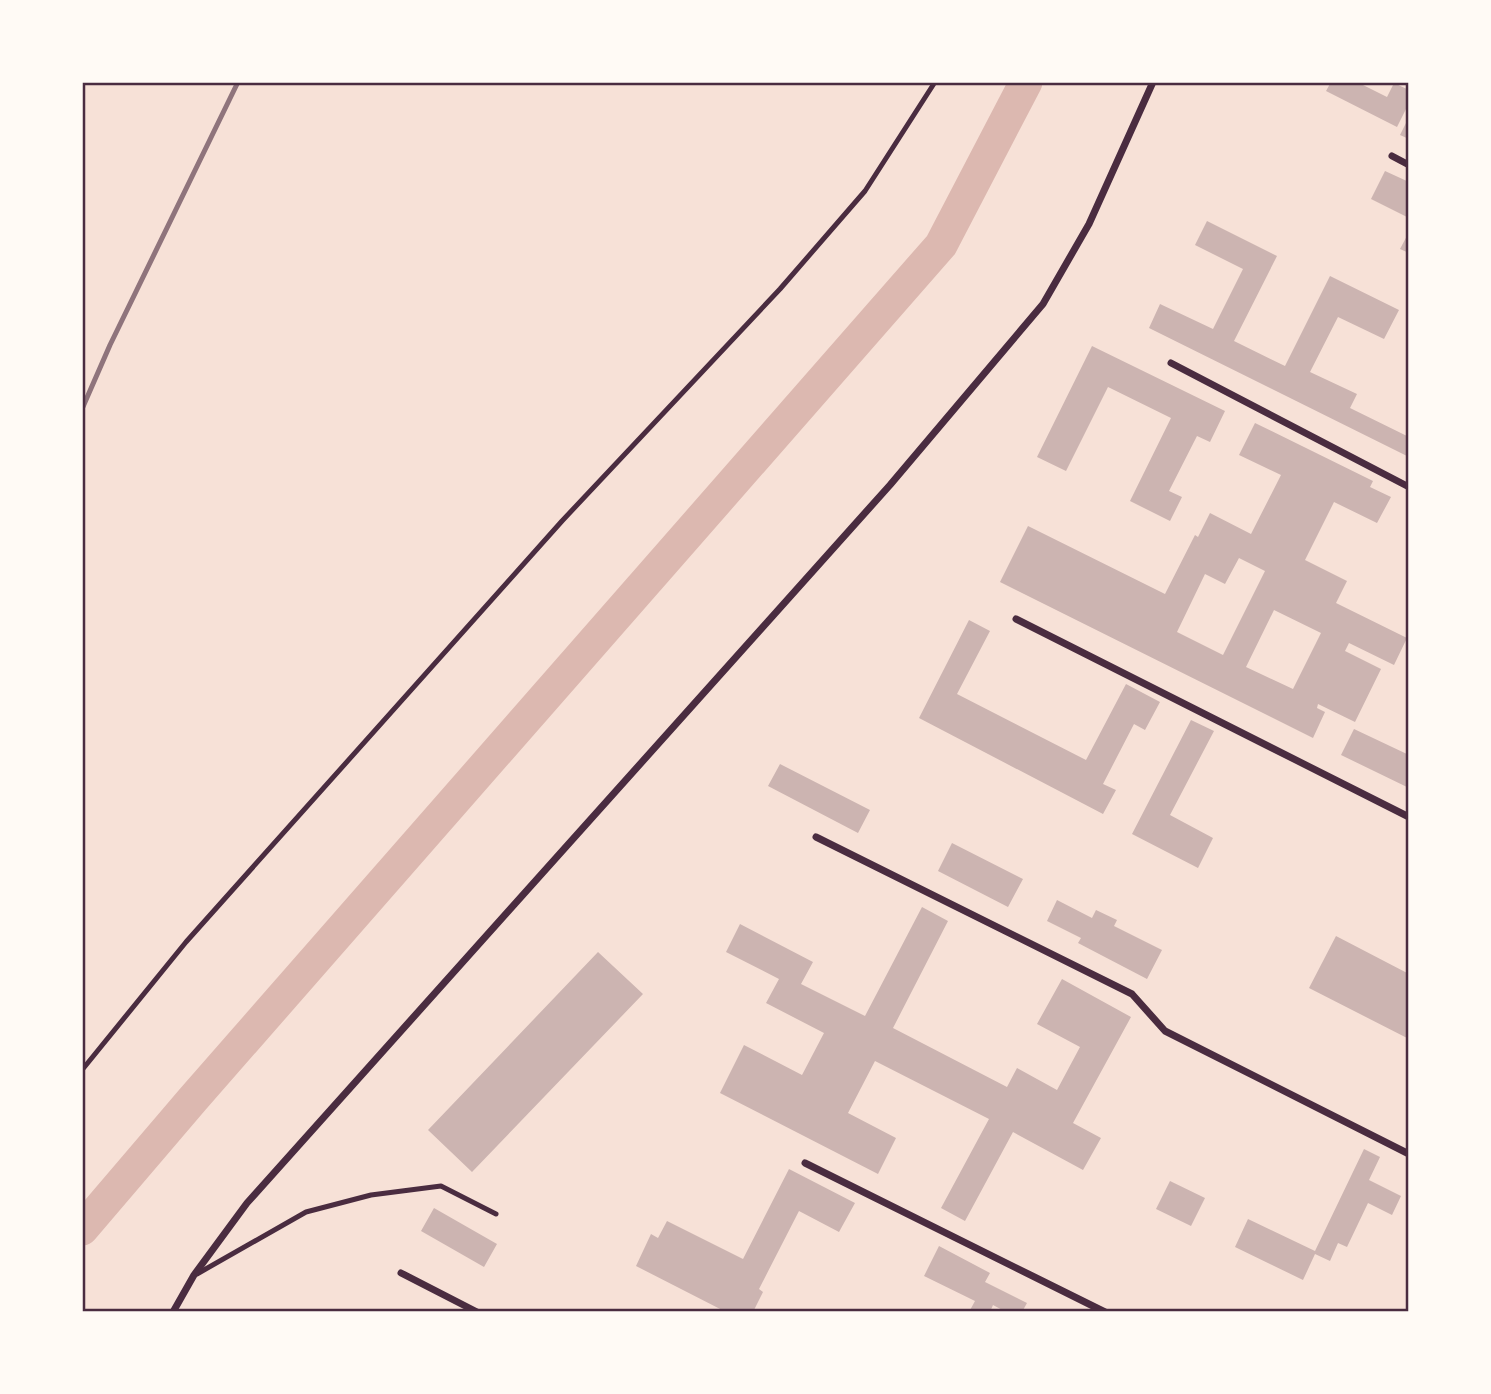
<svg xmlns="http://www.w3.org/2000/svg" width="1491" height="1394" font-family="Spectral,serif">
	<rect width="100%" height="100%" fill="#f7e1d7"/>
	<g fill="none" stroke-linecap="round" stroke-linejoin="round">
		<path stroke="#dcb8b0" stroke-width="33" d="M82 1229 193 1099 941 245 1026 82"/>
	</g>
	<path fill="#ccb4b1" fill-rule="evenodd" d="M1331 82H1357L1387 97 1394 83 1409 90V103L1397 127 1326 91Z
		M1409 117V139L1400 135Z
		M1385 171 1409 182V218L1371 199Z
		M1207 221 1277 256 1234 341 1285 366 1330 276 1399 310 1384 339 1338 317 1310 372 1357 394 1350 408 1409 437V457L1149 328 1160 304 1213 329 1243 269 1195 245Z
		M1409 232V253L1400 249Z
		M1092 346 1225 411 1210 442 1197 436 1169 491 1182 497 1170 521 1130 501 1171 418 1108 387 1066 471 1037 457Z
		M1255 423 1373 481 1370 487 1391 497 1377 523 1334 502 1305 560 1347 581 1336 603 1407 638 1394 665 1349 643 1345 651 1381 669 1355 722 1318 704 1317 708 1325 712 1313 738 1000 582 1028 526 1165 594 1195 535 1198 537 1210 513 1251 534 1281 475 1239 455ZM1239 558 1265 571 1223 655 1177 632 1205 574 1225 584ZM1274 610 1321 633 1293 689 1246 667Z
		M969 620 990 631 957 694 1086 760 1126 684 1160 702 1145 730 1134 724 1103 784 1116 790 1103 814 919 718Z
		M1191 720 1214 731 1170 815 1213 838 1198 868 1132 834Z
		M1354 729 1409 755V788L1341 755Z
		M780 764 870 810 858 833 768 786Z
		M952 843 1023 879 1008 907 938 871Z
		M1057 900 1092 918 1096 910 1117 920 1114 926 1162 950 1147 979 1078 943 1081 938 1047 921Z
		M922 907 948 921 893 1028 1007 1087 1017 1068 1057 1090 1080 1047 1037 1024 1062 979 1131 1017 1073 1123 1101 1138 1083 1170 1013 1132 965 1221 941 1208 989 1119 875 1061 848 1113 896 1138 878 1174 720 1093 744 1045 802 1075 824 1033 766 1003 779 979 726 952 740 924 813 962 801 984 865 1016Z
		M1336 936 1409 974V1039L1309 988Z
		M598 952 643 994 472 1172 428 1130Z
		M1364 1149 1380 1157 1369 1180 1401 1196 1392 1215 1368 1203 1347 1247 1338 1243 1330 1261 1315 1254 1303 1280 1235 1247 1248 1219 1315 1251Z
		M789 1169 855 1203 839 1232 799 1211 759 1289 763 1292 753 1312H726L636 1266 651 1234 658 1238 667 1221 743 1259Z
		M1170 1181 1205 1198 1191 1226 1156 1209Z
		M434 1208 497 1244 484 1267 421 1231Z
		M939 1246 990 1273 985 1282 1027 1303 1022 1312H1006L993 1305 990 1312H969L975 1301 924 1276Z"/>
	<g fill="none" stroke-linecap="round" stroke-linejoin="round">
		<path stroke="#4a2c40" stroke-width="5" d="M82 1070 186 942 562 521 780 289 865 191 935 82
			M197 1274 306 1212 371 1195 441 1186 496 1214"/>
		<path stroke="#4a2c40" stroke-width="7" d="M1392 156 1409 165
			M1171 363 1409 487
			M1016 619 1409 817
			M816 837 1132 994 1165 1031 1409 1154
			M805 1163 1105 1312
			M401 1273 477 1312
			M173 1312 194 1275 247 1203 890 485 1043 304 1089 224 1153 82"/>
		<path stroke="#8f747c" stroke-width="5" d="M82 409 110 345 238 82"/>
	</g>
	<rect width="1491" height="1394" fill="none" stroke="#fffaf5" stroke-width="168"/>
	<rect x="84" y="84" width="1323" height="1226" fill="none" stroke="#4a2c40" stroke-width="2.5"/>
</svg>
